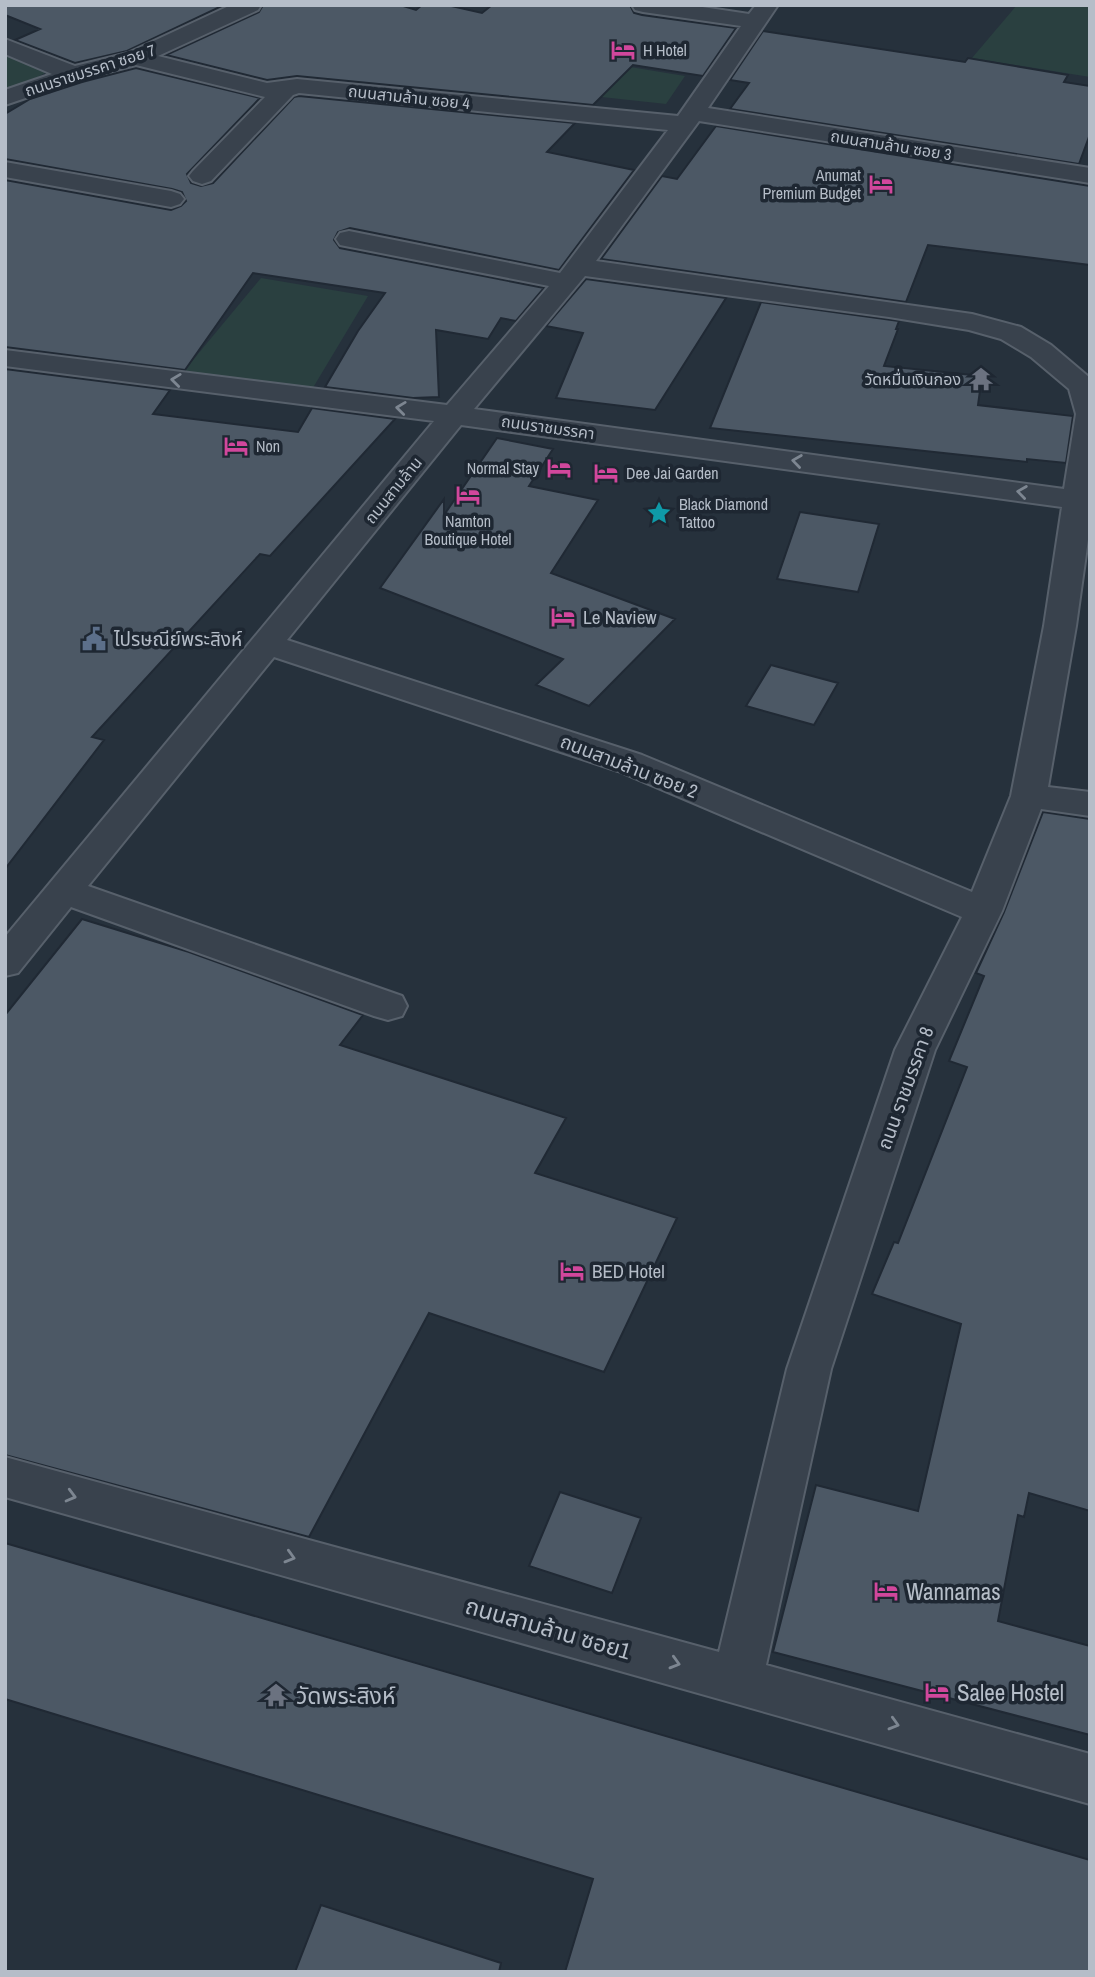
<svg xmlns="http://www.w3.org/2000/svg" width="1095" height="1977" font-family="'Archivo Narrow','Noto Sans Thai',sans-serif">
	<rect width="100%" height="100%" fill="#26313c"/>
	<path fill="#2a4040" d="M1017 5H1090V77L972 58Z
		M520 49 685 76 666 104 484 84Z
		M5 51 50 70 5 96Z
		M261 278 368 296 311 391 183 372Z"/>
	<path fill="#4c5865" stroke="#202934" stroke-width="2" d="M5 5H224L127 51 75 63 15 40 40 29 5 15Z
		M263 5H400L416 10 422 5H447L482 13 492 5H630L634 13 642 15 736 28 703 76 633 65 593 105 297 76 267 80 166 55 259 12Z
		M763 31 965 62 968 58 1068 75 1064 82 1090 86V134L1079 164 730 109 749 83 730 80Z
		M136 68 260 98 187 174 191 183 201 186 213 183 294 97 299 96 575 123 547 152 634 170 559 270 350 228 338 232 334 240 340 248 544 288 516 321 501 318 488 339 436 330 439 397 413 398 325 387 358 331 385 293 253 273 185 370 5 347V180L171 210 181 206 186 201 182 192 172 189 5 159V114L30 99 82 82Z
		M716 126 1090 186V265L928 245 906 302 601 259 662 176 677 179Z
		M586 279 726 298 655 410 556 398 583 333 546 326Z
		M761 302 899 321 896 329H898L884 366 982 376 978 405 1073 416 1066 463 1027 459V462L710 428Z
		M5 369 170 390 153 414 298 432 312 408 395 419 270 556 260 554 92 737 104 740 5 869Z
		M497 438 553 449 529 486 598 500 551 573 675 619 589 706 536 685 563 659 380 588 444 499V515Z
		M800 512 879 524 858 592 777 579Z
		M771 665 838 683 814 725 746 706Z
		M1043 812 1090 819V1511L1029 1493 1024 1517 1018 1515 998 1621 1090 1646V1735L773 1652 816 1485 918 1511 961 1324 872 1294 894 1242 898 1243 967 1067 949 1061 984 976 976 973 1004 912Z
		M82 919 189 952 363 1015 340 1045 566 1118 535 1173 677 1218 604 1372 429 1313 309 1537 5 1455V1015Z
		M560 1492 641 1518 612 1593 529 1566Z
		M5 1543 1090 1860V1972H565L593 1879 5 1699Z
		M321 1905 501 1963 499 1972H295Z"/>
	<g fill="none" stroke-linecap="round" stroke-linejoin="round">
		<g stroke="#57606b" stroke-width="4">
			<path id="minor" d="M231 5H261L258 10 158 56 267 83 297 79 678 116 741 26 643 12 635 10 632 5H689L749 14 756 5H778L708 108 1090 168V183L699 121 596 261 972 314 1021 327 1051 345 1090 378V525L1076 626 1048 787 1090 792V816L1041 809 1002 911 935 1050 831 1369 766 1665 1090 1754V1804L5 1497V1457L719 1652 787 1369 895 1050 962 917 618 771 274 657 88 886 402 996 407 1006 402 1016 388 1020 374 1016 71 907 18 973 5 976V937L434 421 5 366V350L447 405 549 286 340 245 336 239 340 233 349 231 560 273 668 130 299 93 293 95 211 181 202 184 193 181 189 176 193 171 265 97 136 65 81 79 5 105V90L52 74 5 54V39L75 66 128 53ZM585 276 889 317 969 330 1001 339 1031 357 1069 389 1076 414 1064 489 474 409ZM461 425 1062 507 1044 626 1011 796 972 892 642 755 287 640Z
				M5 162 171 191 180 194 184 199 180 204 171 207 5 177Z"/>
		</g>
		<use href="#minor" fill="#39424d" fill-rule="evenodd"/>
	</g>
	<defs><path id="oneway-chevron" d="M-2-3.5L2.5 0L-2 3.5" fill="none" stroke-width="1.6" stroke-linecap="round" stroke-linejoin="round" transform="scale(1.75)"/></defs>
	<g stroke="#7d8691">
		<use href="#oneway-chevron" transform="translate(176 380) rotate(-173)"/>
		<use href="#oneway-chevron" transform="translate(401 408) rotate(-173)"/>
		<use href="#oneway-chevron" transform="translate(797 461) rotate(-172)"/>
		<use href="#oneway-chevron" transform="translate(1022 492) rotate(-172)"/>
		<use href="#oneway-chevron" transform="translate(71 1496) rotate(15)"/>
		<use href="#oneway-chevron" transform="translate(290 1557) rotate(16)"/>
		<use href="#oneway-chevron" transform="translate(675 1663) rotate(16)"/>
		<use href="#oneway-chevron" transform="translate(894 1724) rotate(16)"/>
	</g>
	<defs>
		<g id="hotel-bare" transform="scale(1.89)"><path d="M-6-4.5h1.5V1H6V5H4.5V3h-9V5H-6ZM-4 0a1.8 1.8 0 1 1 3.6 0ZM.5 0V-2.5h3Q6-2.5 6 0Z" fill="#d1479c" stroke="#1e2732" stroke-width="2.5" paint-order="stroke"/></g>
		<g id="temple-bare" transform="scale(1.89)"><path d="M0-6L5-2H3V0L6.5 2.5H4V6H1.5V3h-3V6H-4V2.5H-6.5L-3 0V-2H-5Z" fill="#6b7280" stroke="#1e2732" stroke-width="2.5" paint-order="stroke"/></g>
		<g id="sight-bare" transform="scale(1.89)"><path d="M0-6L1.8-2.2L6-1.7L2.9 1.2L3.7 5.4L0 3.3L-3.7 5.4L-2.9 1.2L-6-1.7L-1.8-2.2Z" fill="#0f9aa8" stroke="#1e2732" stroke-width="2.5" paint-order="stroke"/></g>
		<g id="civic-bare" transform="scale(1.89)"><path d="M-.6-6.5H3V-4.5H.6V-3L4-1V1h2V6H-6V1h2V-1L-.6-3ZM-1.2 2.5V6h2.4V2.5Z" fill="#5c6f8a" stroke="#1e2732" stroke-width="2.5" paint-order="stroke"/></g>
	</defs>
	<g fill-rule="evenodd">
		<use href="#hotel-bare" x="623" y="50"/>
		<use href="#hotel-bare" x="881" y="184"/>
		<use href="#temple-bare" x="981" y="379"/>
		<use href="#hotel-bare" x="236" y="446"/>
		<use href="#hotel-bare" x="559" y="468"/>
		<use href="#hotel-bare" x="606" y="473"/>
		<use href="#hotel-bare" x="468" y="495"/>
		<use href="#sight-bare" x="659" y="513"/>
		<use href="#hotel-bare" x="563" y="617"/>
		<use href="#civic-bare" x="94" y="639"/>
		<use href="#hotel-bare" x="572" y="1271"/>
		<use href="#hotel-bare" x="886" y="1591"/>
		<use href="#hotel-bare" x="937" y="1692"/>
		<use href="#temple-bare" x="276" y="1695"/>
	</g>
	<g text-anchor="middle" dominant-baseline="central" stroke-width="7" stroke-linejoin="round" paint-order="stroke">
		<g font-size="16" fill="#b5bdc8" stroke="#1e2732" text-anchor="start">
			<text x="643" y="50">H Hotel</text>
			<text x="861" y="175" text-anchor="end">Anumat<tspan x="861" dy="18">Premium Budget</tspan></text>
			<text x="961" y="379" text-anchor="end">วัดหมื่นเงินกอง</text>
			<text x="256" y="446">Non</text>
			<text x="539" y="468" text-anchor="end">Normal Stay</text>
			<text x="626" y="473">Dee Jai Garden</text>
			<text x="679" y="504">Black Diamond<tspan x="679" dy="18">Tattoo</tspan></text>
			<text x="468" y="521" text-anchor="middle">Namton<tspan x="468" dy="18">Boutique Hotel</tspan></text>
		</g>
		<g font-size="16" fill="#b5bdc8" stroke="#1e2732">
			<text transform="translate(90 70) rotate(-18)">ถนนราชมรรคา ซอย 7</text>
			<text transform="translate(409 97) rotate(6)">ถนนสามล้าน ซอย 4</text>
			<text transform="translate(891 145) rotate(9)">ถนนสามล้าน ซอย 3</text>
			<text transform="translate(548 427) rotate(8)">ถนนราชมรรคา</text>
			<text transform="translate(393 490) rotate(-51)">ถนนสามล้าน</text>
		</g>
		<g font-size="19" fill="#b5bdc8" stroke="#1e2732" text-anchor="start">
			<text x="583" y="617">Le Naview</text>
			<text x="114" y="639">ไปรษณีย์พระสิงห์</text>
			<text x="592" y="1271">BED Hotel</text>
		</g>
		<g font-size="19" fill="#b5bdc8" stroke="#1e2732">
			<text transform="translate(629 766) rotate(21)">ถนนสามล้าน ซอย 2</text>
			<text transform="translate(905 1088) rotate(-70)">ถนน ราชมรรคา 8</text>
		</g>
		<g font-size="23" fill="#b5bdc8" stroke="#1e2732" text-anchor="start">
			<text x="906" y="1591">Wannamas</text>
			<text x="957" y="1692">Salee Hostel</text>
			<text x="296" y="1695">วัดพระสิงห์</text>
		</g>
		<g font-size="23" fill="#b5bdc8" stroke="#1e2732">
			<text transform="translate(548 1628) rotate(16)">ถนนสามล้าน ซอย1</text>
		</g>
	</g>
	<rect width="1095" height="1977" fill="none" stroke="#b5bdc8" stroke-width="14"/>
</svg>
